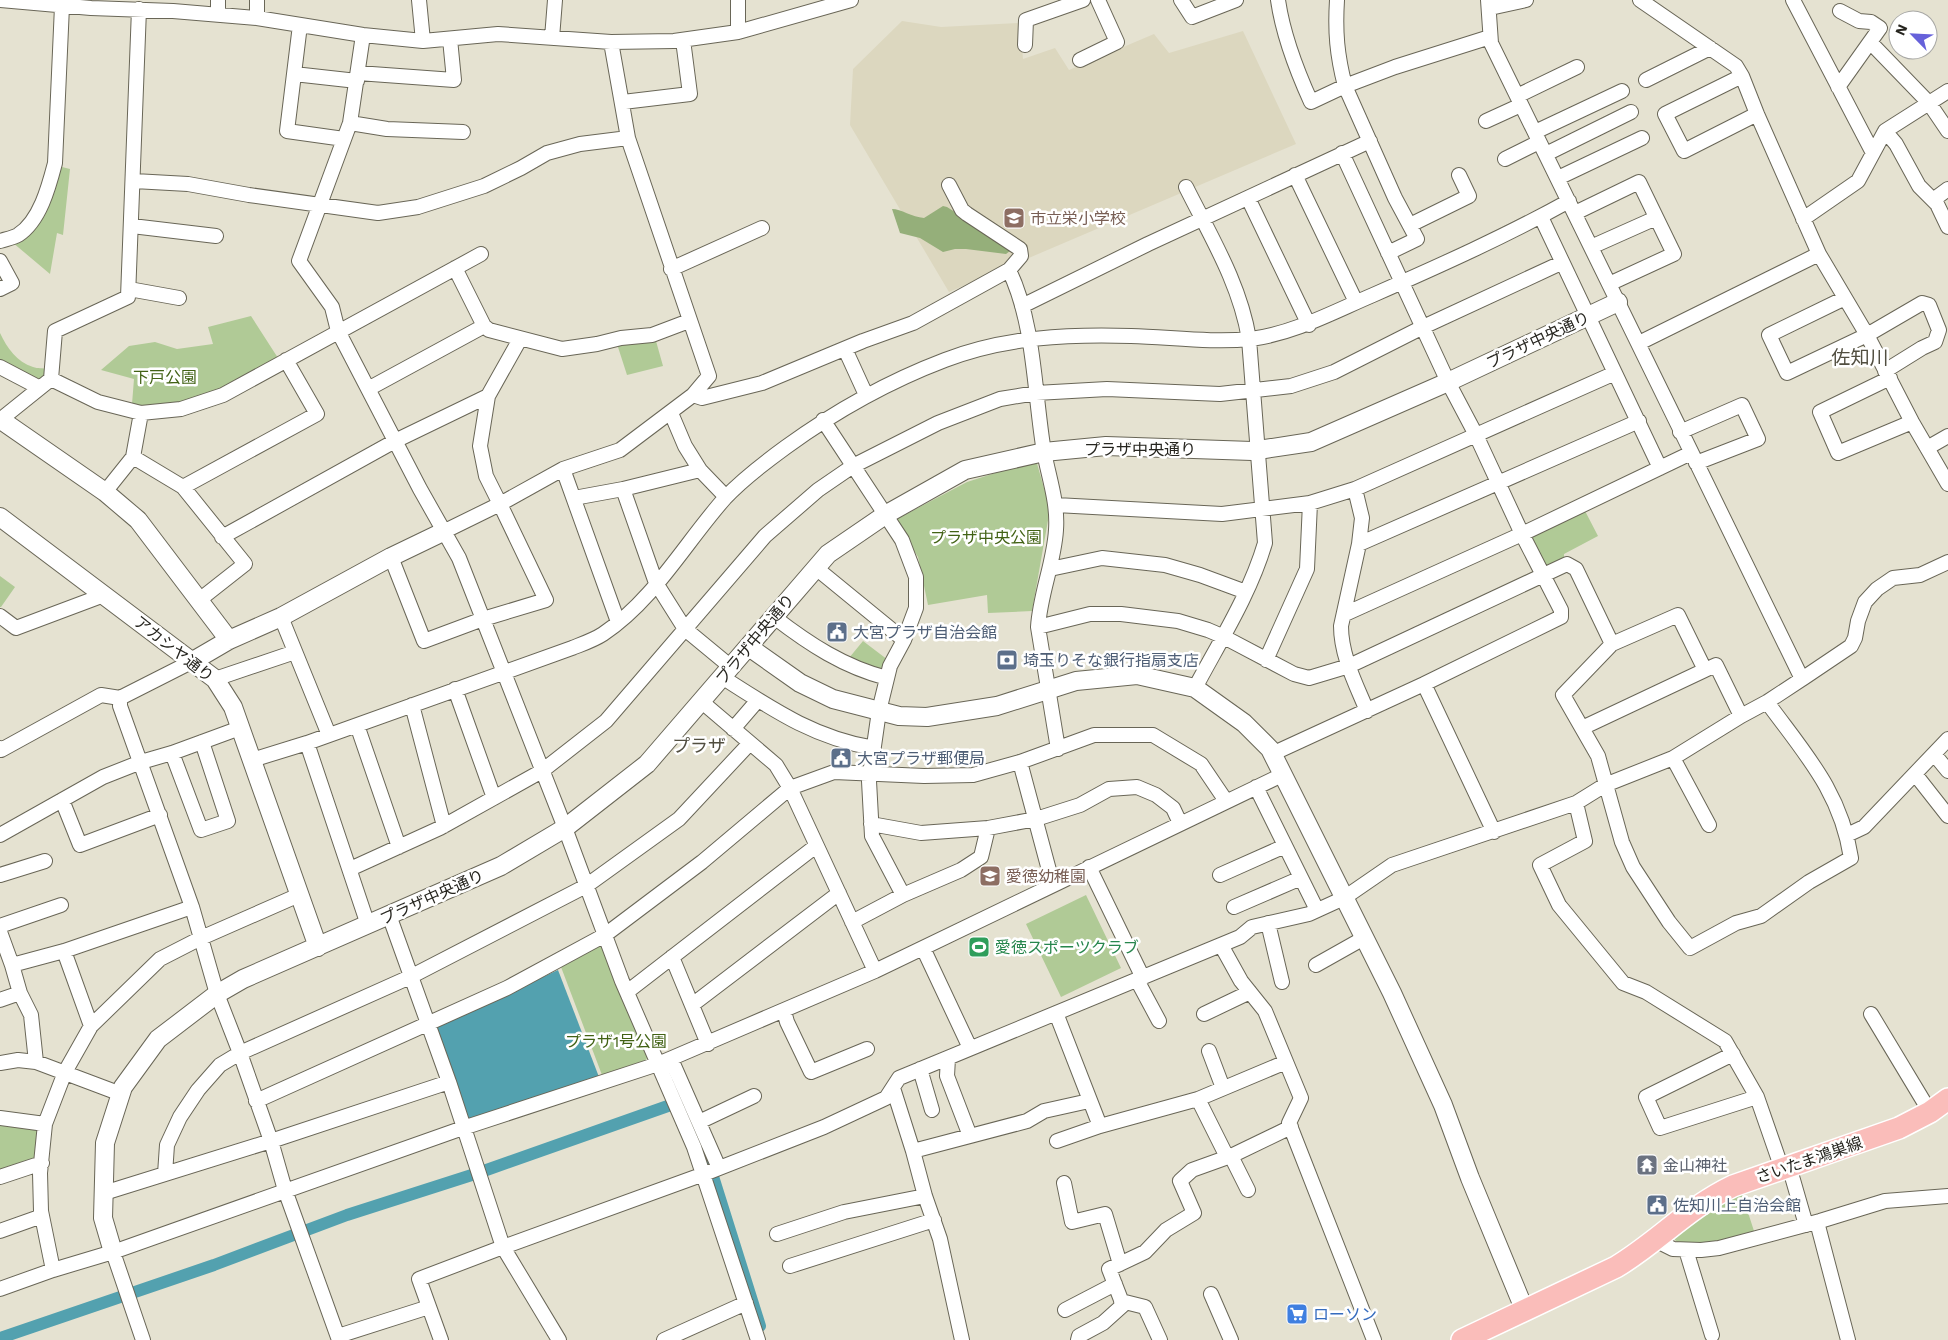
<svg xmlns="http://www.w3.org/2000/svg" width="1948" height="1340" font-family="'Work Sans','Noto Sans JP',sans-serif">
	<rect width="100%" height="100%" fill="#e5e2d1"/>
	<path fill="#dcd7bf" d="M902 21 941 27 1020 23 1023 59 1055 48 1069 70 1154 34 1169 53 1243 31 1296 144 949 292 850 125 853 69Z"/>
	<path fill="#b0ca96" d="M62 167 70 169 63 235 57 233 50 274 12 242 38 220Z
		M251 316 278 358 221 392 181 406 141 410 132 404 134 379 101 370 129 346 155 342 177 349 213 344 208 327Z
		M0 333C7 348 17 362 33 367 38 369 42 367 48 370L40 385 0 363Z
		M656 341 663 366 627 375 617 344Z
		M1036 460 1050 509 1032 611 988 613 987 595 928 605 918 557 895 520 967 482Z
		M1584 509 1598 536 1564 554V559L1550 566 1544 564 1533 539V534Z
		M0 576 15 587 1 607H0Z
		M863 641 888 660 886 665 879 669 849 658Z
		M1086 895 1121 968 1061 997 1026 924Z
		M601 945 606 947 649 1054 646 1060 602 1075 561 967Z
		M21 1125 38 1128 42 1134 35 1160 0 1171V1126Z
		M1742 1194 1754 1231C1728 1238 1704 1246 1678 1244L1673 1237 1704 1213Z"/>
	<path fill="#95af7a" d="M943 206 947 207 1010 247V251L1006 254 966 249H955L943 252 920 238 900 233 892 209C901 209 912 217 924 218Z"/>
	<path fill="#53a1af" d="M558 970 599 1077 470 1122 465 1119 436 1031 438 1026Z"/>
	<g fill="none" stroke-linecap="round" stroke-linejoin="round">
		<path stroke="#53a1af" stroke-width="12" d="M695 1132 711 1170 760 1326
			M0 1338 214 1265 347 1215 478 1173 682 1101 683 1104"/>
		<g stroke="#696657" stroke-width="16">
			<path id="minor" d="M0 0 91 8 173 11 257 18 363 35 423 41 498 34 611 42 674 41 738 32 851 0
				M419 0 423 41
				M1181 0 1192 17 1236 0
				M1278 0C1283 35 1296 69 1311 102L1345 86C1337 55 1335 32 1337 0
				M1640 0 1736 66 1742 76 1757 114 1819 254 1867 335 1912 422 1948 484
				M1793 0 1873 153
				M1490 8 1526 0
				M1840 11 1859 21 1871 22 1880 28 1870 42
				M218 15V0
				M257 18V0
				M300 25 287 131 344 139
				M738 32V0
				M363 35 350 123 299 261 332 307 338 331 420 489 459 558 565 828 622 981 694 1147 758 1340
				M552 38 555 0
				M1025 45 1026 20 1083 0
				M1080 60 1117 42 1098 0
				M358 73 454 80 450 39
				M294 74 357 81
				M1742 76 1665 114 1684 151 1757 114
				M1646 80 1710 48
				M1838 87 1870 42 1929 103 1948 131
				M1517 96 1577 67
				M623 102 690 94 683 40
				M1486 121 1521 105
				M350 123 387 129 463 132
				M1885 131 1896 144 1919 186 1937 204 1948 227
				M1535 132 1622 91
				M1546 154 1631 112
				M1505 159 1539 142
				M1295 175 1356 302
				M1558 178 1642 138
				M134 181 188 184 249 195 378 213 418 207 484 186 521 168 547 153 580 144 628 138
				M1186 187C1211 237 1240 284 1249 339L1265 543C1250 594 1220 641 1195 688
				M1248 198 1309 325
				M1933 200 1948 189
				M1575 213 1639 182 1674 254 1609 284
				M1541 217 1660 468
				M1803 219 1858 181 1885 131 1948 91
				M1410 225 1469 196 1459 175
				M132 226 216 236
				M0 241C6 239 13 238 18 235 40 221 49 186 55 163L62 6
				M1591 247 1656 218
				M1388 253 1417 239 1395 198 1345 86 1395 67 1490 37
				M0 261 12 283 0 289
				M455 268 484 326 489 330 562 349 597 344 621 338 652 335 689 321
				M671 269 762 228
				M1009 270C1035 324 1034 393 1044 452 1049 478 1058 503 1056 530 1054 563 1040 594 1038 627L1058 749
				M129 289 179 298
				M1845 298 1769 335 1787 373 1867 335 1922 303 1929 305 1939 330 1935 342 1922 348 1885 371
				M1022 306 1148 244 1370 141
				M1639 343 1819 254
				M845 349 866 395
				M0 367 40 388
				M1890 378 1820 412 1838 453 1912 422
				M51 379 98 402 141 413 181 409 223 395 481 254
				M368 389 484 326
				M693 395 702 398 762 383 863 341 913 323 1009 270 1021 256 1020 249 967 214 962 210 949 185
				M671 413 685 446 700 470 726 497
				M0 420 51 379 55 331 128 297 139 9
				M823 420 902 540 916 577V608L904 640 890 666 879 711 869 781 872 836 903 895
				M1680 432 1742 405 1758 439 1696 463
				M1927 448 1948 436
				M133 457 183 487 245 564 198 601
				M563 469 618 622
				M183 487 317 414 286 360
				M623 489 656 583 685 629 731 667
				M1355 489 1362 518 1359 544 1341 626C1341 656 1356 684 1367 711
				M105 492 133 457 141 413
				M574 498 623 489 700 470
				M1056 505 1222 514 1310 503 1355 489 1615 373
				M445 531 500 504 486 476 480 446 488 396 520 339
				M222 537 395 441 488 396
				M1359 544 1639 421
				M391 557 424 641 483 619 546 600 500 504 563 469 620 450 693 395 709 376 628 138 611 42
				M816 568 904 640
				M1050 569 1102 558 1165 565 1200 575 1246 592
				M1345 614 1522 534 1691 453
				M0 616 16 628 104 595
				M281 617 329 735
				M774 617C809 644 844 667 887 678
				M1038 627 1090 614H1121L1178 621 1208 630 1222 636 1294 674 1309 678 1349 666 1567 564 1576 569 1612 644 1563 695 1598 756 1622 842 1633 867 1669 922 1690 948 1736 923 1761 916 1809 882 1851 858C1841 792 1805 754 1767 702
				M1266 660 1307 569 1310 503
				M1705 670 1716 665 1741 716
				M722 677C772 709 814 738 874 748
				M215 679 295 652
				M1802 679 1851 646 1855 638 1858 621 1865 602 1877 589 1893 578 1920 575 1948 562
				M1424 684 1494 832
				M455 689 494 798
				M120 698V706L192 907 217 994 240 1053 271 1141 285 1190 339 1340
				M702 702 776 765 790 788 875 971
				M412 705 444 826
				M357 725 399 847
				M1582 728 1705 670 1678 615 1612 644
				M733 729 758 700
				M307 743 368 925
				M0 748 1 750 101 695 120 698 193 661
				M172 753 201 830 228 821 202 742
				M1272 754 1424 684 1561 617V610L1522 534 1476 435 1448 382 1342 153
				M1934 754 1948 771
				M1673 758 1709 825
				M252 760 307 743 572 648C582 644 594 640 603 634 654 600 685 543 725 498 743 479 764 463 786 447 837 410 887 382 945 360 1004 337 1069 334 1131 336 1170 337 1211 343 1251 339 1295 333 1333 312 1373 295 1439 266 1506 236 1569 201
				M1020 762 1053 885
				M1915 774 1948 816
				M1256 787 1317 910
				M62 800 80 845 160 815
				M1576 803 1585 841 1540 865 1559 905 1623 983 1646 992 1725 1041 1757 1097 1782 1169
				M871 824 921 833 988 828 1036 819 1080 805 1109 789 1137 787 1156 795 1173 808 1180 823
				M0 835 103 777 141 762 172 753 240 728
				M1847 835 1864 827 1948 739
				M1089 867 1143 978
				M350 869 440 828 542 771 606 721 765 536 818 490 853 466 938 423 1000 399 1036 393 1107 389 1220 394 1291 386 1334 372 1423 327 1561 263
				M0 875 45 861
				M1220 875 1285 846
				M1234 907 1301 878
				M389 915 449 1082 503 1247 559 1340
				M852 922 903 895 961 870 981 857 988 828
				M1268 923 1282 982
				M0 926 61 905
				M0 932 12 965
				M1221 945 1241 981 1265 1011 1301 1098 1289 1123 1374 1340
				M923 948 970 1048
				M64 951 91 1026
				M672 957 708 1044
				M1316 965 1364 938
				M1137 980 1159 1021
				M627 992 816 846
				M0 1000 20 993
				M692 1005 839 893
				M784 1011 787 1022 811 1072 867 1049
				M1056 1013 1100 1126 1198 1099 1286 1062
				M1204 1014 1250 992
				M1871 1014 1930 1112
				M1209 1051 1223 1088
				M1733 1054 1646 1097 1660 1128 1757 1097
				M948 1058 947 1076 970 1136
				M671 1059 719 1168
				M36 1062 31 1015 20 993 12 965 64 951 192 907
				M0 1063 18 1060 36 1062 121 1094
				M920 1069 932 1110
				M893 1088 913 1151 925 1196 940 1239 962 1340
				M1198 1099 1227 1157
				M256 1101 507 988 605 935 702 862 790 788 834 772 924 776 973 775 1020 762 1094 735H1153L1201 764 1226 801
				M0 1118 45 1124
				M699 1122 754 1096
				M1057 1141 1100 1126
				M913 1151 1027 1121 1044 1111 1089 1101
				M1231 1156 1248 1190
				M1789 1166 1806 1225
				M165 1174 167 1145 180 1117 198 1090 220 1065 240 1053 410 977 586 886 679 819 750 743
				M0 1177 42 1163
				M1064 1183 1072 1222 1105 1214 1120 1264
				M104 1193 271 1141 449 1082
				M1817 1222 1848 1340
				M0 1231 42 1216
				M777 1234 844 1212 925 1196
				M1655 1240 1673 1249 1701 1250 1719 1248 1820 1221 1885 1201 1948 1196
				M1686 1250 1712 1335
				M113 1252 143 1340
				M790 1266 934 1220
				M53 1270 41 1211 40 1173 45 1124 65 1072 91 1026 160 959 201 938 299 895
				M0 1289 53 1270 113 1252 463 1128 658 1064 875 971 1282 775
				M1211 1294 1231 1340
				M1121 1301 1145 1307 1160 1340
				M1065 1310 1115 1284
				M338 1336 429 1307
				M441 1340 419 1279 503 1247 704 1174 824 1127 886 1098 899 1078 1240 937 1252 927 1309 914 1344 898 1392 865 1576 803 1605 785 1673 758 1741 716 1767 702 1802 679C1698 467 1596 255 1491 43L1488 0
				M664 1340 746 1303
				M1078 1340 1079 1336 1103 1323 1123 1305 1109 1269 1145 1252 1166 1230 1194 1213 1180 1181 1192 1170 1231 1156 1291 1127"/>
		</g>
		<g stroke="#696657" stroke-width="20">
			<path id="tertiary" d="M1 420 105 492 138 520 229 640
				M0 517 215 679 233 707 318 947
				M749 647 800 683 833 699 899 716 927 717 997 706 1076 681 1137 675 1195 688 1244 723 1270 749 1392 993 1443 1105 1470 1178 1525 1311
				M193 661 229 640 281 617 391 557 445 531
				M113 1252 103 1218 105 1143 123 1087 158 1039 217 994 243 979 501 866 565 828 647 764 828 554 885 515 965 470 1044 452 1106 446 1252 451 1311 442 1448 382 1618 302"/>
		</g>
		<g stroke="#fff" stroke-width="24">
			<path id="primary" d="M1462 1340 1616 1267C1658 1242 1687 1208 1733 1186L1899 1128 1930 1112 1948 1099"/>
		</g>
		<use href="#minor" stroke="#fff" stroke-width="14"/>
		<use href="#tertiary" stroke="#fff" stroke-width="18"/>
		<use href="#primary" stroke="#fabdba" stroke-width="21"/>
	</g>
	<defs>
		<g id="school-square" transform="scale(1.125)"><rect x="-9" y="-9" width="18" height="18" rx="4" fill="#8d6e63" stroke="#fff"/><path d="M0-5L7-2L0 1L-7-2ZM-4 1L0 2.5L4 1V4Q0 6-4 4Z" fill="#fff"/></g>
		<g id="civic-square" transform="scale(1.125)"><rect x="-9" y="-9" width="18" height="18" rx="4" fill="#5c6f8a" stroke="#fff"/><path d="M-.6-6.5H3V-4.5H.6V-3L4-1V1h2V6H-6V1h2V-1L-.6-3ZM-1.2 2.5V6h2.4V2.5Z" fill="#fff"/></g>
		<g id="bank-square" transform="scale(1.125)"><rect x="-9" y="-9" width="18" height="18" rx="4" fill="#5c6f8a" stroke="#fff"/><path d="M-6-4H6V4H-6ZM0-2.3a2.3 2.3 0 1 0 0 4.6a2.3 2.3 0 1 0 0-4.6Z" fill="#fff"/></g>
		<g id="stadium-square" transform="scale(1.125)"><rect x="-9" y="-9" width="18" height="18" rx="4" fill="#2e9e5b" stroke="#fff"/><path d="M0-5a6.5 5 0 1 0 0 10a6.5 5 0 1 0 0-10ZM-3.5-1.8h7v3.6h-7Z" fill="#fff"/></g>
		<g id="temple-square" transform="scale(1.125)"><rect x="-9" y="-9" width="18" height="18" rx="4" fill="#6b7280" stroke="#fff"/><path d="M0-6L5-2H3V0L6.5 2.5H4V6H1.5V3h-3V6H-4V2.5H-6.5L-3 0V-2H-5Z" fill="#fff"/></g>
		<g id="supermarket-square" transform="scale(1.125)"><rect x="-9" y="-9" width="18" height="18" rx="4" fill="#3f7fe0" stroke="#fff"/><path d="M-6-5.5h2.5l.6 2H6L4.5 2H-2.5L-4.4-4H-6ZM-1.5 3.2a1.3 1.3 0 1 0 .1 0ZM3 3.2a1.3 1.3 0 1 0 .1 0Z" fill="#fff"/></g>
	</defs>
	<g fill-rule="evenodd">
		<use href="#school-square" x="1014" y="218"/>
		<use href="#civic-square" x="837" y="632"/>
		<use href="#bank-square" x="1007" y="660"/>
		<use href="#civic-square" x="841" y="758"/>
		<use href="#school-square" x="990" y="876"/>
		<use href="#stadium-square" x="979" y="947"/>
		<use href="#temple-square" x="1647" y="1165"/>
		<use href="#civic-square" x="1657" y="1205"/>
		<use href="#supermarket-square" x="1297" y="1314"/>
	</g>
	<g text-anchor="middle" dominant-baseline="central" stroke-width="5" stroke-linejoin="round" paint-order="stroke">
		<g font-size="16" fill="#785e54" stroke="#fff" text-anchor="start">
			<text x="1030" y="218">市立栄小学校</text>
			<text x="1006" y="876">愛徳幼稚園</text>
		</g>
		<g font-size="16" fill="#26251f" stroke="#fff">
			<text transform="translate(1538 340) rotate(-25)">プラザ中央通り</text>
			<text x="1140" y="449">プラザ中央通り</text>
			<text transform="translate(755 639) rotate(-50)">プラザ中央通り</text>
			<text transform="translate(174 649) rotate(38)">アカシヤ通り</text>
			<text transform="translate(432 897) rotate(-24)">プラザ中央通り</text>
			<text transform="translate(1809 1160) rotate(-19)">さいたま鴻巣線</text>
		</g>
		<g font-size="16" fill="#426215" stroke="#fff">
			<text x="165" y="377">下戸公園</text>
			<text x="986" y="537">プラザ中央公園</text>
			<text x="616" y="1041">プラザ1号公園</text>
		</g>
		<g font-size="16" fill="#4e5e75" stroke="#fff" text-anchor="start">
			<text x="853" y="632">大宮プラザ自治会館</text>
			<text x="1023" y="660">埼玉りそな銀行指扇支店</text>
			<text x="857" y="758">大宮プラザ郵便局</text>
			<text x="1673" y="1205">佐知川上自治会館</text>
		</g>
		<g font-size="16" fill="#27864d" stroke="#fff" text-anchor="start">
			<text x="995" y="947">愛徳スポーツクラブ</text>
		</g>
		<g font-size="16" fill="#5b616d" stroke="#fff" text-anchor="start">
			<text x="1663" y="1165">金山神社</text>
		</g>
		<g font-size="16" fill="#366cbe" stroke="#fff" text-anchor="start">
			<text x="1313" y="1314">ローソン</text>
		</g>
		<g font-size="18" fill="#514e40" stroke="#fff">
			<text x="699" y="745">プラザ</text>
		</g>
		<g font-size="19" fill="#514e40" stroke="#fff">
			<text x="1860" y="357">佐知川</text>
		</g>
	</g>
	<g transform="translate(1913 35) rotate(294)"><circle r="24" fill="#ffffff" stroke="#a8a8a5"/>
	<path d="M0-4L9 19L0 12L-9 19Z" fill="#6661da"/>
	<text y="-8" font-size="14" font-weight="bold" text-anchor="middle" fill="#26251f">N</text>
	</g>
</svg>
